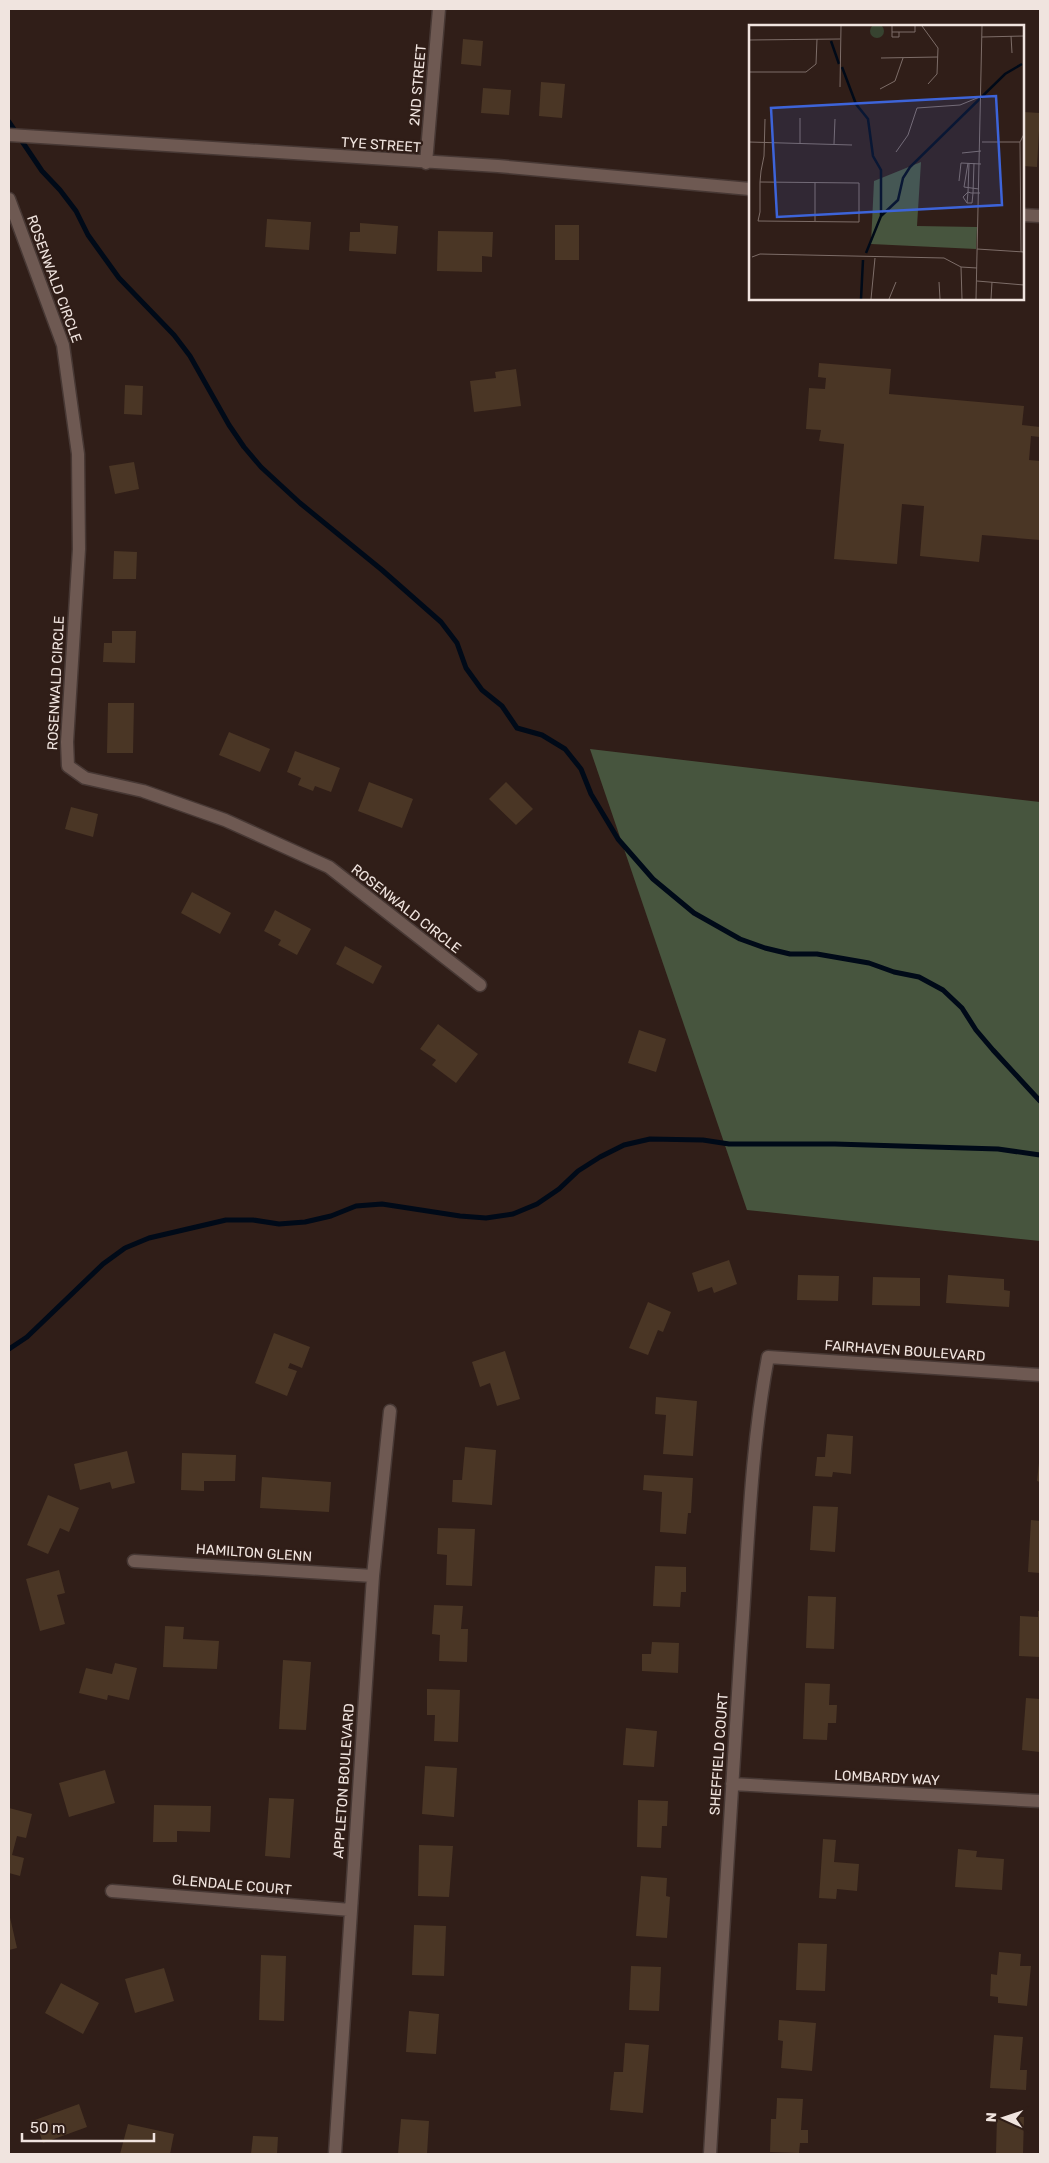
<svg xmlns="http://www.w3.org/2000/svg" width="1049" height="2163" font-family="Rubik,sans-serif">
	<rect width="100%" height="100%" fill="#301e18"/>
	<path fill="#47553e" d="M590 749 1040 802V1241L747 1210Z"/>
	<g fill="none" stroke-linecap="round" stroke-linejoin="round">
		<path stroke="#000a18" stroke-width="5" d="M9 122 42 171 60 190 76 211 88 235 119 278 174 335 190 356 229 425 244 447 261 467 300 503 382 570 441 622 457 643 466 668 482 690 502 706 517 728 542 735 565 749 581 769 591 794 618 839 653 879 694 913 740 939 765 948 790 954H817L869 963 894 972 919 977 943 990 962 1008 976 1030 993 1050 1040 1101
			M9 1349 27 1337 103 1264 125 1248 149 1238 226 1220H253L279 1224 305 1222 331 1216 356 1206 382 1204 460 1216 486 1218 513 1214 537 1204 559 1189 578 1171 600 1157 624 1145 650 1139 703 1140 729 1144H835L998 1149 1040 1155"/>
	</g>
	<path fill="#4a3625" d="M463 39 483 41 481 66 461 64Z
		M541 82 565 84 562 118 539 116Z
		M483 88 511 90 509 115 481 113Z
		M1023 112 1040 113 1037 167 1023 166Z
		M267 219 311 222 309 250 265 247Z
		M360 223 398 226 396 254 349 251 350 232H360Z
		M555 225H579V260H555Z
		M438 231 493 232 492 257 482 256V272L437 271Z
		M819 363 891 369 889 394 1024 406 1022 425 1040 427V437L1031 436 1029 460 1040 461V540L982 535 979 562 920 556 924 506 902 504 897 564 834 559 844 444 819 441 821 430 806 429 809 388 825 389 826 378 818 377Z
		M516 369 521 406 474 412 470 381 496 378 495 372Z
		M125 385 143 386 142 415 124 414Z
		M134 462 139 489 115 494 109 466Z
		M114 551 137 552 136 579H113Z
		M112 631H136L135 663 103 662 104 643H112Z
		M108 703H134L133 753H107Z
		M229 732 270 749 260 772 219 755Z
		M295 751 340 768 331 792 315 786 313 791 298 785 301 778 287 772Z
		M369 782 413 799 402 828 358 811Z
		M506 782 533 809 516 825 489 799Z
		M71 807 98 814 93 837 65 829Z
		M192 892 231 913 220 934 181 913Z
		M275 910 311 929 297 955 278 945 281 940 264 931Z
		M345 946 382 966 373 984 336 964Z
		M438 1024 478 1054 456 1083 432 1065 436 1060 420 1049Z
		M639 1030 666 1039 656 1072 628 1063Z
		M729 1260 737 1284 714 1293 712 1287 698 1292 692 1273Z
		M798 1275 839 1276 838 1301 797 1300Z
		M948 1275 1004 1279V1290L1010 1291 1009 1307 946 1303Z
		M873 1277 920 1278V1306L872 1305Z
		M648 1302 671 1312 663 1332 658 1330 648 1355 629 1348Z
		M274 1333 310 1347 302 1368 290 1363 288 1368 297 1371 287 1396 255 1383Z
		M505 1351 520 1399 497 1406 490 1383 480 1387 472 1362Z
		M656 1397 697 1401 693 1456 663 1454 666 1415 655 1414Z
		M827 1434 853 1436 851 1474 833 1472 832 1477 815 1476 817 1457H825Z
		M465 1447 496 1450 492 1505 452 1502 453 1480H462Z
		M127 1451 135 1483 112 1489 110 1482 80 1490 74 1464Z
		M182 1453 236 1455 235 1481H204V1491L181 1490Z
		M1039 1463H1040V1482L1037 1481Z
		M644 1475 693 1478 691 1513H688L686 1534 660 1532 662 1492 643 1490Z
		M262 1477 331 1482 329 1512 260 1508Z
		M48 1495 79 1508 69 1532 60 1528 48 1554 27 1545Z
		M813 1506 838 1507 835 1552 810 1550Z
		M1031 1520 1040 1521V1573L1028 1572Z
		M438 1528 475 1529 472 1586 446 1585 447 1555 437 1554Z
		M655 1566 686 1567V1592H681L680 1607 653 1606Z
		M59 1570 65 1593 57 1595 65 1624 40 1631 26 1579Z
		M808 1596 836 1597 834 1649 806 1648Z
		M434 1605 463 1606 461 1629H468L467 1662 439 1661 440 1635 432 1634Z
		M1038 1611H1040V1657L1019 1656 1020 1616 1038 1617Z
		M165 1626 184 1627 183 1639 219 1641 217 1669 163 1667Z
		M652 1642 679 1643 678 1673 642 1671V1654H651Z
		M283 1660 311 1662 306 1730 279 1729Z
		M115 1663 137 1668 129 1700 108 1695 107 1700 79 1693 86 1668 112 1674Z
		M805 1683 830 1684 829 1705H837L836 1723H828L827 1740 803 1739Z
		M427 1689 460 1690 458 1742 434 1741 435 1715H427Z
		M1026 1698 1040 1699V1752L1022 1750Z
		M626 1728 657 1731 654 1767 623 1765Z
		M425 1766 457 1768 454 1817 422 1814Z
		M105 1770 115 1803 69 1817 59 1783Z
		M269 1798 294 1799 290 1858 265 1856Z
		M638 1800 668 1801 667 1826H662L661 1848 637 1847Z
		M154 1805 211 1806 210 1832 177 1831V1842H153Z
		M9 1808 32 1814 26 1838 17 1836 12 1855 24 1858 20 1876 9 1873Z
		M823 1839 836 1840 834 1862 859 1864 857 1891 837 1889 836 1899 819 1898Z
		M419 1845 453 1846 449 1897 418 1896Z
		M958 1849 977 1851 976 1857 1004 1859 1002 1890 955 1887Z
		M641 1876 667 1878 666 1896 670 1897 667 1938 636 1936Z
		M9 1913 17 1948 9 1950Z
		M414 1925 446 1926 444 1976 412 1975Z
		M798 1943 827 1944 825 1991 796 1990Z
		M999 1952 1021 1954 1020 1966H1031L1027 2006 998 2003V1997L990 1996 991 1974 997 1975Z
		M261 1955 286 1956 284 2021 259 2020Z
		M631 1966 661 1967 659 2011 629 2010Z
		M164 1968 174 2001 135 2013 125 1979Z
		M61 1983 99 2003 83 2034 45 2013Z
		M409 2011 439 2014 436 2054 406 2052Z
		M779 2020 816 2023 812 2071 781 2068 783 2041 778 2040Z
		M994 2035 1023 2037 1020 2070H1027L1026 2090 990 2088Z
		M625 2043 649 2045 643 2113 610 2110 614 2072H623Z
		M777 2098 803 2099 801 2130H808V2143H800L799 2153 770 2152 771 2119H776Z
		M79 2104 87 2127 43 2143 35 2120Z
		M997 2116 1024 2117 1023 2154H996Z
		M401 2119 429 2121 427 2154H398Z
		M128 2124 174 2134 170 2154H120Z
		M253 2136 278 2137 277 2154H251Z"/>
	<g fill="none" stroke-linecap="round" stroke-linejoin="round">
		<g stroke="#473834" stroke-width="15">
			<path id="minor" d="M9 135 498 166 750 189
				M426 163 439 9
				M9 199 63 345 78 454 79 549 67 742 68 766 85 778 143 791 225 820 329 867 480 985
				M1023 215 1040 216
				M134 1561 373 1576
				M732 1784 1040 1801
				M112 1891 351 1910
				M335 2154 373 1576 390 1411
				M710 2154C720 1984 730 1815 741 1645 748 1549 750 1452 768 1357L1040 1375"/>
		</g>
		<use href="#minor" stroke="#6e5952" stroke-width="12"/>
	</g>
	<g text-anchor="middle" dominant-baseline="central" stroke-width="4.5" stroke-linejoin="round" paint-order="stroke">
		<g font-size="14" fill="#f0e4df" stroke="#301e18">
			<text transform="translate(418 85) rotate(-85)">2ND STREET</text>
			<text transform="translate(381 145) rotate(4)">TYE STREET</text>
			<text transform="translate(54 279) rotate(70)">ROSENWALD CIRCLE</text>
			<text transform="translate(56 683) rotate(-87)">ROSENWALD CIRCLE</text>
			<text transform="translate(406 909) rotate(38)">ROSENWALD CIRCLE</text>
			<text transform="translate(905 1351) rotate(4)">FAIRHAVEN BOULEVARD</text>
			<text transform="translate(254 1553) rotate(4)">HAMILTON GLENN</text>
			<text transform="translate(719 1754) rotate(-86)">SHEFFIELD COURT</text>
			<text transform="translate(887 1778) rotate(3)">LOMBARDY WAY</text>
			<text transform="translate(344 1781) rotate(-86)">APPLETON BOULEVARD</text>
			<text transform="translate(232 1885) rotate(5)">GLENDALE COURT</text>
		</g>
	</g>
	<g transform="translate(749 25)">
		<rect width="275" height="275" fill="#301e18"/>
		<path d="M121 6a7 7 0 1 1 14 0a7 7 0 1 1-14 0Z" fill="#374330"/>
		<path d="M172 137 168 201 228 202 227 224 122 219 125 156Z" fill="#47553e"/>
		<path fill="none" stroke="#000a18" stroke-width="2.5" d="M82 16 90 39M93 42 107 79 119 94 124 131 132 145V191L117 228M132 191 149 175 154 153 161 142 256 49 273 39M112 274 114 235"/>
		<path fill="none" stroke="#7d6d68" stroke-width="1" d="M143 1V7H166V1M173 1 189 23 188 49 179 59M143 7V12H150V7M262 11 263 28M233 12 275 11M0 15 91 14M132 33 189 32M0 47H57L67 39 68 14M91 62 92 1M131 64 146 56 154 33M0 117 103 120M233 117H271M51 118V93M85 119 86 94M147 127 159 110 168 83 211 80 233 71M213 128 232 126M219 138 215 162 230 164M225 138 224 168 223 178H218L219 167 222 168H231M210 156 212 138 232 139M11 157 110 158V197L9 196 11 187V157L12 146 15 131 16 94M218 178 214 172 219 167 220 138M66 196V157M228 224 275 227M272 227 271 117 275 109M3 232 11 229 195 233 212 242 228 243M212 242 213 274M228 256 275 260M190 257 191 274M122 274 126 233M140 274 147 257M227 274 233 1M242 274 243 257"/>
		<path fill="#3d64d9" fill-opacity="0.15" stroke="#3d64d9" stroke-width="2.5" d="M247 71 253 180 28 192 22 83Z"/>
		<rect width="275" height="275" fill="none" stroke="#f0e4df" stroke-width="2.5"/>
	</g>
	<rect width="1049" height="2163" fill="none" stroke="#f0e4df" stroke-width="20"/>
	<g transform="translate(1004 2118) rotate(273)" stroke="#301e18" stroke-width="4" paint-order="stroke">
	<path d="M0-4L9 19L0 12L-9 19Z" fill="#f0e4df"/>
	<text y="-8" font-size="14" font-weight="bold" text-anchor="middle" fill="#f0e4df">N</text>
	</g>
	<path d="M22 2133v8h132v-8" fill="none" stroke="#f0e4df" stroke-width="2.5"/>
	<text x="30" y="2133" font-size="15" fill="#f0e4df" stroke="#301e18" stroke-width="4" paint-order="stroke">50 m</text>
</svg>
